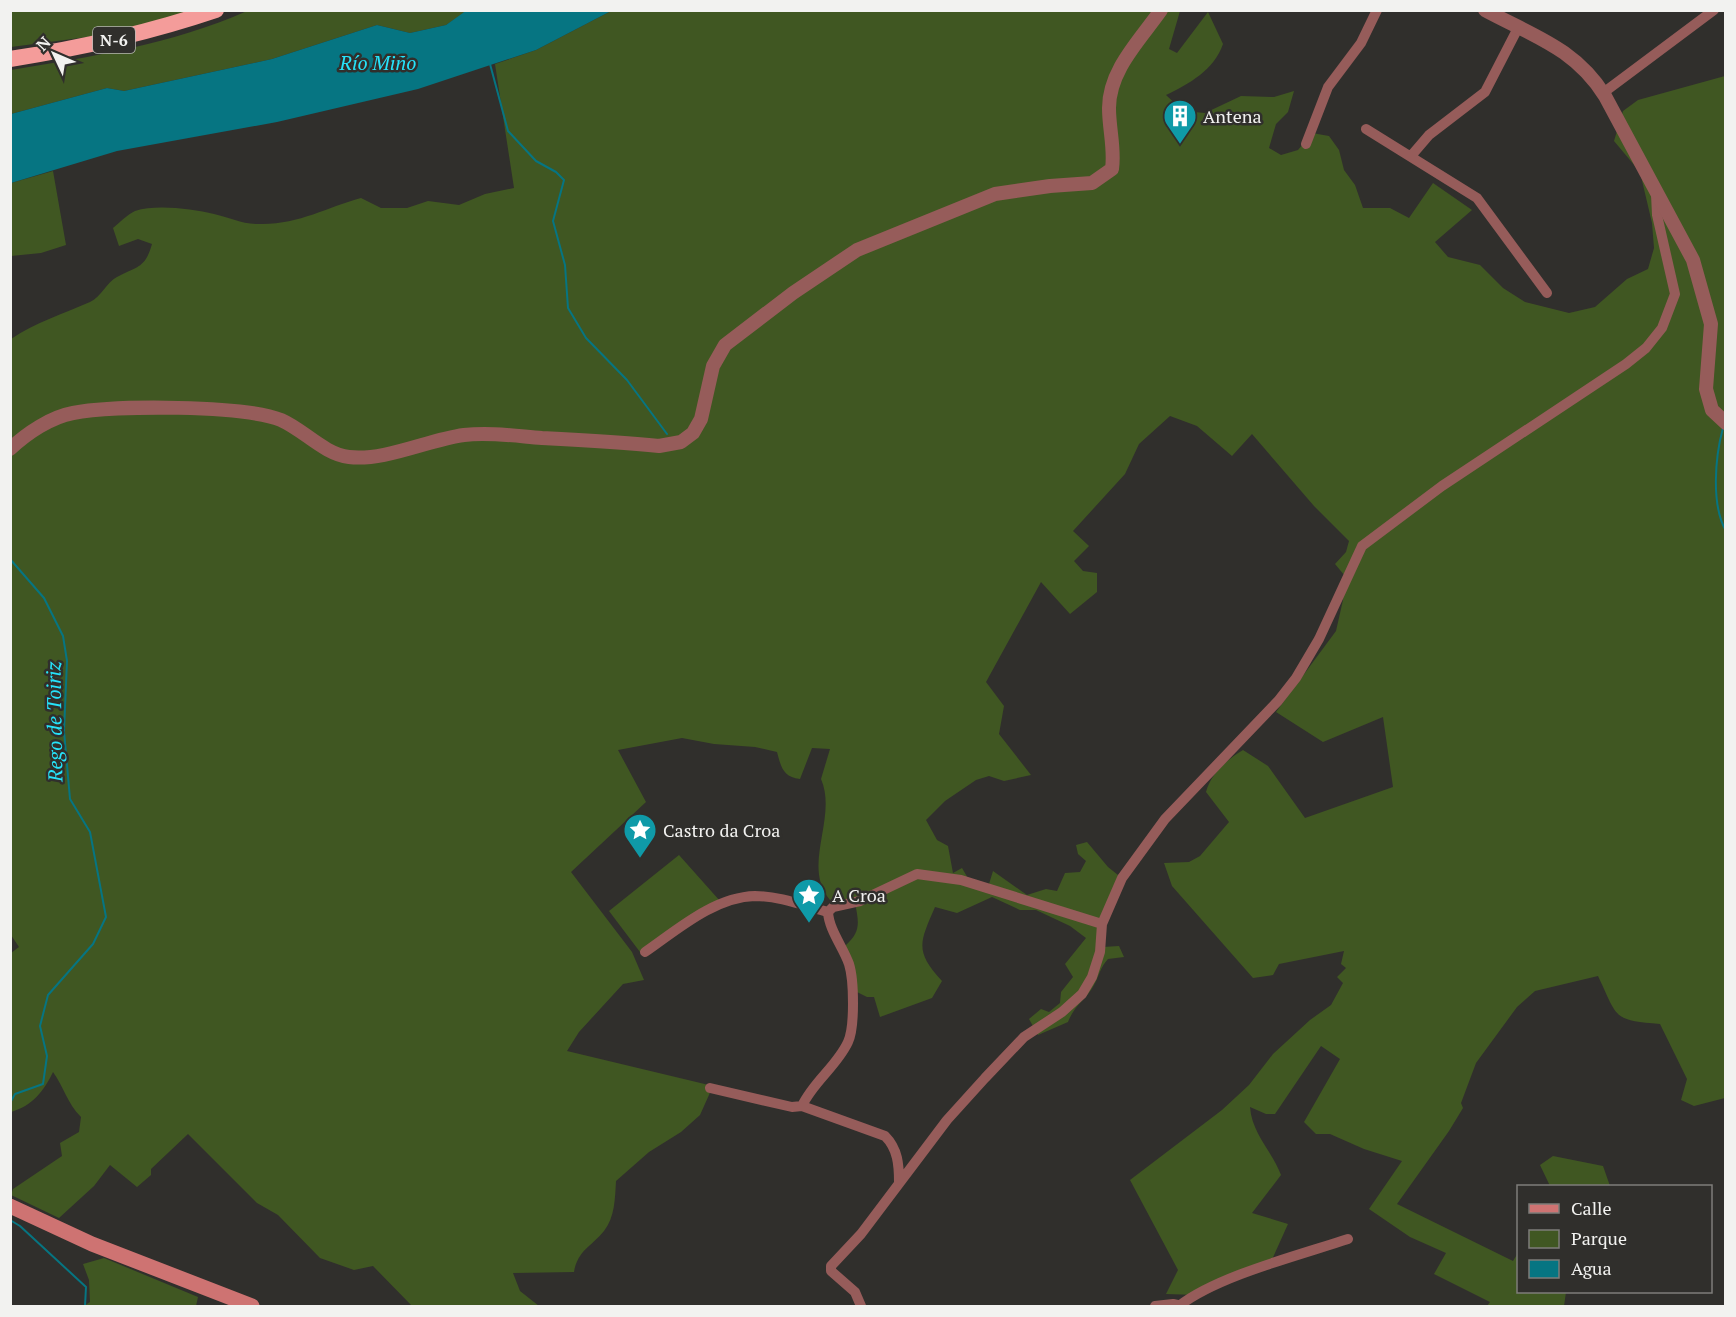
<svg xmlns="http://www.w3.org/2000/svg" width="1736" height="1317" font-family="'PT Serif',serif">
	<rect width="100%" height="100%" fill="#302f2c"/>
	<path fill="#405722" d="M11 11H192L118 33 11 47Z
		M247 11H467L446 25 410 33 377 25 272 59 124 91 107 88 11 114V70C90 57 173 44 247 11Z
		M611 11H1180L1169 49 1177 53 1208 12 1223 44C1214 70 1189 84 1166 95L1183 111 1205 113 1241 96 1274 97 1294 91 1288 112 1276 124 1269 148 1281 155 1298 150 1312 133 1329 136 1339 150 1344 170 1355 185 1363 208H1390L1409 218 1433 183 1472 210 1435 242 1448 257 1480 265 1503 288 1525 302 1569 313 1595 307 1627 279 1648 269 1654 248 1652 223 1640 172 1614 141 1623 111 1638 100 1725 76V1098L1694 1106 1681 1100 1687 1079 1660 1024C1612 1020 1618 1018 1598 976L1535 991 1517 1007 1476 1063 1461 1103 1463 1108 1449 1131 1397 1204 1513 1261 1518 1253V1292H1566L1564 1306H1487L1490 1302 1434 1274 1446 1253 1410 1237 1369 1209 1402 1161 1364 1149 1330 1134H1316L1304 1122 1340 1059 1321 1046 1275 1114H1266L1250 1107C1252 1134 1272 1151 1281 1175L1252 1213 1288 1224 1270 1264 1197 1295 1166 1294 1178 1270 1130 1180 1222 1110 1249 1085 1273 1054 1310 1020 1331 1005 1343 983 1337 977 1346 968 1341 964 1344 951 1279 964 1273 975 1253 978 1172 886 1164 863 1189 862 1200 856 1229 822 1206 792C1211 773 1228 759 1243 750L1268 766 1305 818 1393 787 1383 717 1323 742 1276 712 1336 631 1343 600 1345 576 1335 564 1346 552 1349 541 1314 506 1252 434 1232 456 1197 426 1170 416 1139 444 1125 474 1073 531 1089 546 1074 561 1083 571 1097 573V592L1070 614 1041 582 986 682 1004 706 999 734 1031 775 1004 781 989 776 976 780 945 801 926 820 937 840 948 846 953 873 962 868 969 880 989 884 993 871 1027 895 1046 889 1057 891 1065 873 1080 872 1086 861 1078 854 1076 845 1087 842 1108 867 1118 875 1101 933 1103 947 1119 946 1124 957 1108 959C1100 968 1099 976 1094 985 1086 1000 1075 1004 1068 1022L1038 1035 1029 1019 1041 1009 1049 1012 1060 1003 1061 992 1073 977 1065 964 1086 938 1070 926 1036 910H1020L992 897 957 913 935 907C920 942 914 951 942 981L932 998 880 1017 874 997H867L853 990 845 946C861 932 859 923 855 903L830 900C801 866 838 818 821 779L830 749 812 748 800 779C783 777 781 767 777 752L755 747 714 744 682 738 618 750 646 802 571 872 632 952 644 980 623 984 579 1032 567 1051 713 1086 700 1115 681 1132 649 1152 616 1181C615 1198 615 1217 604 1231 591 1247 578 1250 574 1272L513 1273 520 1291 539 1306H412L373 1266 354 1270 320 1258 278 1215 257 1203 188 1134 151 1169V1175L137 1187 110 1165 94 1186 59 1218 11 1195 13 1189 62 1156 60 1143 79 1132 81 1117C67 1103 64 1087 53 1072 44 1091 32 1106 11 1112V953L19 947 11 935V339C36 322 63 314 90 302 101 297 107 282 117 277 137 266 145 269 152 244L138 239 119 246 113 228C119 223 128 214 135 211 157 204 192 209 214 214 232 218 243 225 263 224 299 224 328 207 361 198L381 208H407L428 201 459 205 485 194 514 188 495 64 536 50Z
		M53 171 66 245 41 253 11 256V183Z
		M679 855 720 901 640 952 609 911Z
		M1553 1156 1603 1166 1610 1186H1550L1540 1165Z
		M104 1258 198 1297 196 1306H84L90 1302 89 1280 83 1264Z"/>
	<path fill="#067582" d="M467 10 611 11 536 50 418 89 277 122 117 151 11 183V114L107 88 124 91 272 59 377 25 410 33 446 25Z"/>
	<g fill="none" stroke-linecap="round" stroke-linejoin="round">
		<path stroke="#067582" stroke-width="2" d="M490 64 508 131 536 161 556 172 564 180 553 221 565 265 568 308 586 338 627 380 667 434
			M1723 428C1715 457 1711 505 1726 531
			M10 559 44 598 63 636 67 661 64 731 70 799 90 832 106 917 93 944 48 995 40 1026 47 1056 43 1084 15 1094 10 1103
			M10 1220 20 1226 86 1287 85 1306"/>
		<path stroke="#965c5a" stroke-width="10" d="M1603 93 1714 10
			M1366 129 1477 198 1547 293
			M1306 144 1328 87 1361 43 1377 10
			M1411 156 1429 135 1485 92 1518 28
			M645 952C677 930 714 897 755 896 779 896 805 906 828 912
			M710 1088 792 1107 802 1106 885 1136C898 1149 899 1165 899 1182
			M802 1106C813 1082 837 1066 848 1042 855 1027 854 980 849 964 843 947 829 930 828 912L833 907 860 901 917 874 961 880 1102 924
			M861 1306 855 1292 831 1271V1266L861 1234 947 1120 985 1078 1024 1037 1062 1012 1082 994 1092 977 1100 952 1102 924 1122 878 1165 819 1278 701 1296 678 1319 639 1362 546 1442 486 1626 364 1646 348 1662 328 1675 294 1657 215 1656 194
			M1155 1306 1173 1304 1182 1306
			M1179 1306C1217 1276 1300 1255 1348 1239"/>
		<path stroke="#965c5a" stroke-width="14" d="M1485 10C1533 36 1575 48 1605 96L1693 260 1711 324 1706 389 1712 410 1726 423
			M10 449C27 433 51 417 73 413 115 405 243 405 281 420 304 430 324 454 349 457 386 461 427 440 464 435 490 432 516 436 542 438 581 440 620 442 659 446L681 442 693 433 701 419 713 366 725 345 793 293 857 250 995 194 1050 186 1092 183 1112 169C1115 149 1109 129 1109 108 1109 70 1140 40 1161 10"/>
		<path stroke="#ce7372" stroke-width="15" d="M10 1206 92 1244 252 1306"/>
		<path stroke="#f49c9a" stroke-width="16" d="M10 59C81 48 148 33 216 10"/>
	</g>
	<defs>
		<g id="building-pin" transform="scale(1.725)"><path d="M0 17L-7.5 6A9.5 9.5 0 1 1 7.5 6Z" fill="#0f9aa8" stroke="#302f2c"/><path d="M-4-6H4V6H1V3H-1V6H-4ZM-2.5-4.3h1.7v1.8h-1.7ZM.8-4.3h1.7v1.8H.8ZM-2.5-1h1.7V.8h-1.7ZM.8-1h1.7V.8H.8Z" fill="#fff"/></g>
		<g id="sight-pin" transform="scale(1.725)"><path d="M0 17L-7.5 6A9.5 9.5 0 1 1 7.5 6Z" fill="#0f9aa8" stroke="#302f2c"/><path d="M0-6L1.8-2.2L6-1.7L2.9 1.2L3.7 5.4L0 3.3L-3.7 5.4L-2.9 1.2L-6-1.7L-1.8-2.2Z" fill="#fff"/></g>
	</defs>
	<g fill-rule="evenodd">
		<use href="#building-pin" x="1180" y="116"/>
		<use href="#sight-pin" x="640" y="830"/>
		<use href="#sight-pin" x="809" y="895"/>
	</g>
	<g text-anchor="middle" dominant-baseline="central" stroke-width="5" stroke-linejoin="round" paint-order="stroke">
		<rect fill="#302f2c" stroke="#b8b8b5" stroke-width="1.5" x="93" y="27" width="42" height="26" rx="4.5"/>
		<g font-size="16" font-weight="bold" fill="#f2f2f0">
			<text x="114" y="40">N-6</text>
		</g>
		<g font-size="18" fill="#f2f2f0" stroke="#302f2c" text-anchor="start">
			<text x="1203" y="116">Antena</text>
			<text x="663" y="830">Castro da Croa</text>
			<text x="832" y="895">A Croa</text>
		</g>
		<g font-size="20" font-style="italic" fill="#26e3fa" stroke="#302f2c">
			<text x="378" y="62">Río Miño</text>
			<text transform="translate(54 722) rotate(-91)">Rego de Toiriz</text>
		</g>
	</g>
	<rect width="1736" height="1317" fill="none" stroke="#f2f2f0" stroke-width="24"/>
	<rect x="1517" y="1185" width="195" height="108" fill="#302f2c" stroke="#7e7d7a" stroke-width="1.5"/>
	<rect x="1529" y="1204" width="30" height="9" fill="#ce7372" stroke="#7e7d7a" stroke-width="1.5"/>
	<text x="1571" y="1215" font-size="18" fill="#f2f2f0">Calle</text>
	<rect x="1529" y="1230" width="30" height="18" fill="#405722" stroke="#7e7d7a" stroke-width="1.5"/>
	<text x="1571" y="1245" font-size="18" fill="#f2f2f0">Parque</text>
	<rect x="1529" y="1260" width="30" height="18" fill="#067582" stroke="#7e7d7a" stroke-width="1.5"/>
	<text x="1571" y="1275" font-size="18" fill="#f2f2f0">Agua</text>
	<g transform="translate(54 54) rotate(314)" stroke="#302f2c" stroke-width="4.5" paint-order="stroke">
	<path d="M0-4.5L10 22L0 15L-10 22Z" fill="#f2f2f0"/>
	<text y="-9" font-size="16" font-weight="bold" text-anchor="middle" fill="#f2f2f0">N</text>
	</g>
</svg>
